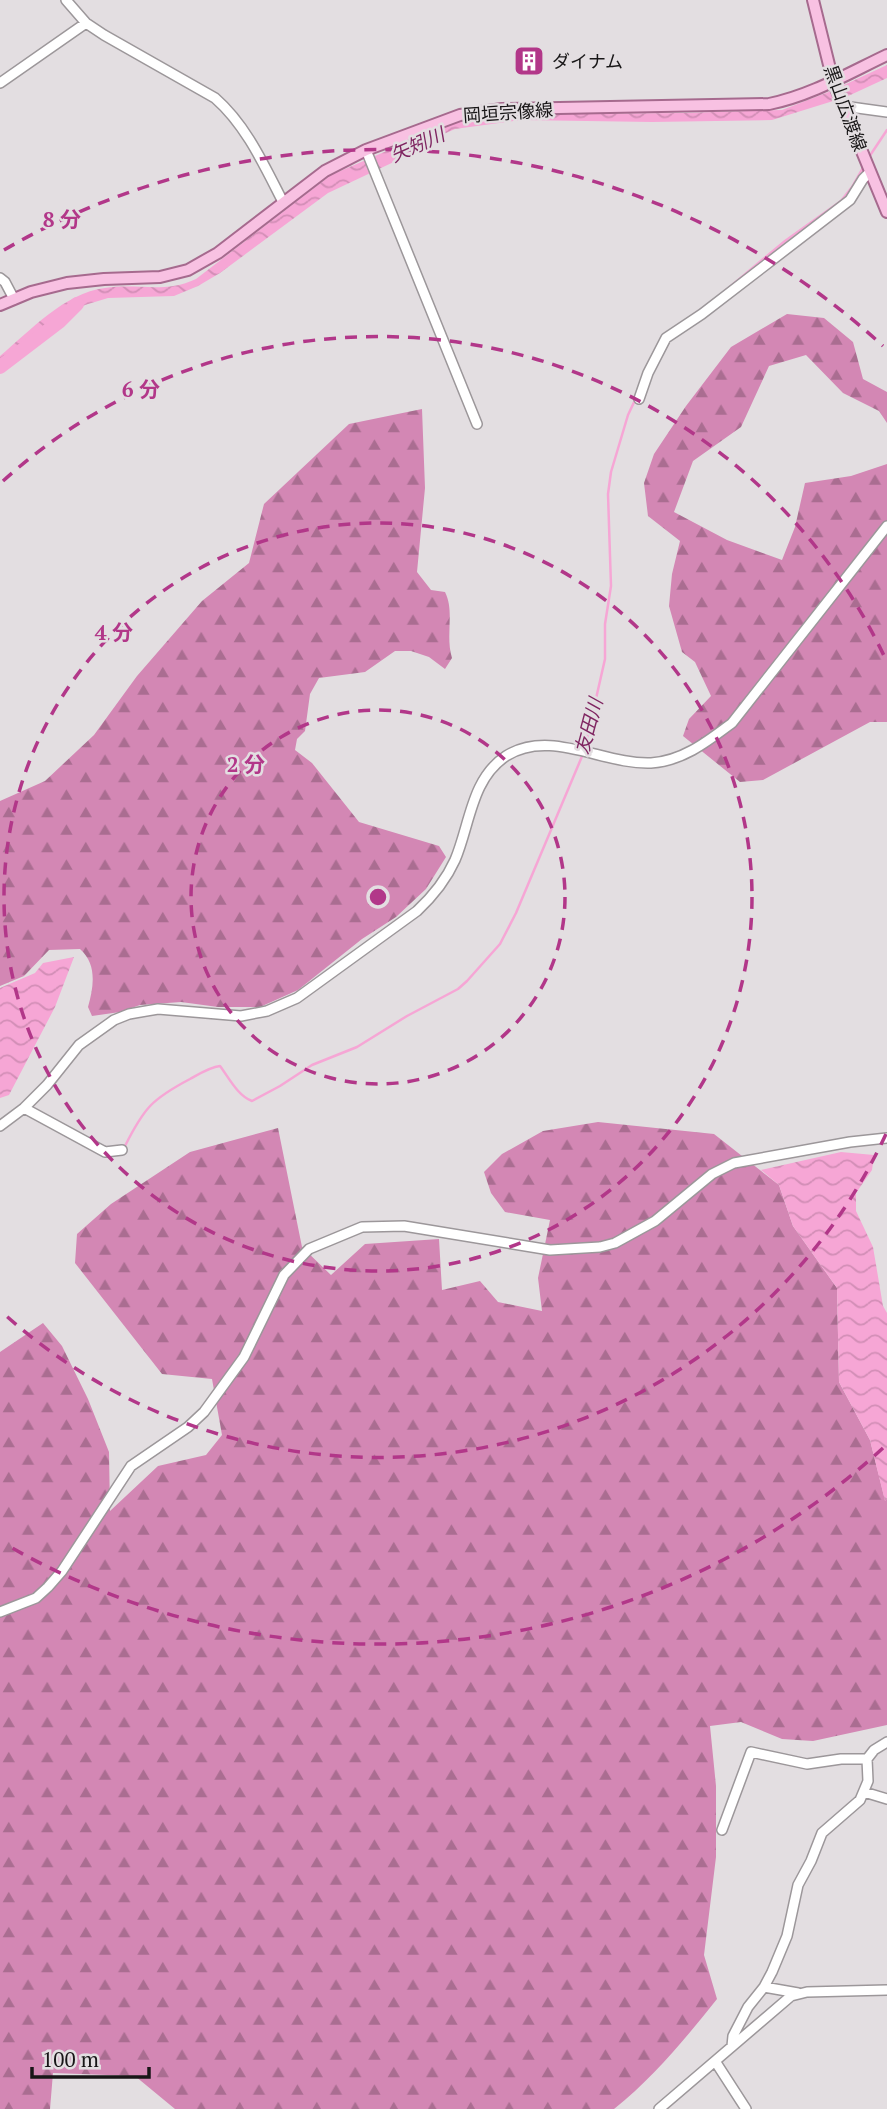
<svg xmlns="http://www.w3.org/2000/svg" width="887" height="2109" font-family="'PT Serif','Noto Sans JP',serif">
	<defs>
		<pattern id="forest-firs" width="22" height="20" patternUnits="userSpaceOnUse" patternTransform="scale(1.75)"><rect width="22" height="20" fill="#d387b4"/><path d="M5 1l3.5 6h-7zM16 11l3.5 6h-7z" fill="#aa6d91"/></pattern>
		<pattern id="water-waves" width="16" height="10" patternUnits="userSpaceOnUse" patternTransform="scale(1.75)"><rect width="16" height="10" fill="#f6a6d5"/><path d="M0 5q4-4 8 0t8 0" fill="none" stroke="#d28eb6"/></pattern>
	</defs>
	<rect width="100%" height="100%" fill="#e3dee1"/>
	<path fill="url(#forest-firs)" d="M787 314 824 318 853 342 863 379 887 392V423L879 411 843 393 806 355 769 366 741 427 693 461 674 512 727 540 782 560 795 527 805 483 851 476 887 464V722H870L763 780 740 782 683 736 689 719 711 696 695 662 682 652 669 606 672 574 680 541 648 516 644 483 654 454 686 406 731 347Z
		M422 409 425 488 417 572 431 590 445 592C455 612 445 635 452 658L445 669 429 657 411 651H395L365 672 319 678 310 694 305 731 297 739 295 750 312 763 359 822 439 846 446 857 426 889 396 917 362 939 298 990 260 1007H218L181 1002 140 1005 120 1012 92 1016 88 1007C94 986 97 964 80 949L49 950 24 976 0 986V801L45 781 94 735 137 676 202 601 249 563 264 504 349 424Z
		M598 1122 714 1134 779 1185 793 1226 837 1288 839 1382 870 1440 885 1500 887 1499V1725L813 1741 782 1739 741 1722 710 1726 716 1786V1857L704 1955 717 1999C685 2039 654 2077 614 2109H175L135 2076 53 2073 50 2109H0V1352L43 1323 62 1346 88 1399 109 1452 110 1511 158 1466 206 1455 222 1435 212 1379 162 1374 75 1263 77 1234 111 1204 190 1152 278 1128 302 1247 331 1275 365 1244 439 1239 442 1290 480 1281 498 1302 542 1311 538 1278 550 1220 505 1212 491 1193 484 1172 502 1154 543 1131Z"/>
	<path fill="url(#water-waves)" d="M887 65V78L846 97 772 120 652 122 521 120 455 129 419 145 398 160 328 193 220 273 198 286 174 296 108 298 85 305 58 320 0 364V356C30 331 64 293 105 288 138 283 164 294 196 279L331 175 449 124 468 120 542 114 683 113 782 110 831 91Z
		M74 957 55 1007 9 1095 0 1098V988L35 973 43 963Z
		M841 1152 874 1155 872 1170 856 1193V1211L873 1247 883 1306 887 1313V1499L885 1501 870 1440 839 1382 837 1288 793 1226 779 1185 761 1170Z"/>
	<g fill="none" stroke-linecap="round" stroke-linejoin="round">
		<path stroke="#f6a6d5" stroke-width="2.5" d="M869 157 887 130
			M725 291 785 241 841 201 852 187 864 166
			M674 328 703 308
			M585 747 605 659V624L611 586 608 494 611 472 628 415 636 398
			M125 1146C144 1108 152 1099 190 1079 199 1074 210 1067 220 1066 229 1078 238 1096 252 1101L280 1086 312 1065 357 1047 407 1016 458 989 467 981 500 944 516 913 583 754"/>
		<path stroke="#f6a6d5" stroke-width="14" d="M0 367 59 322 77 304"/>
		<g stroke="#9c979a" stroke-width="12">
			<path id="minor" d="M66 0 86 23 104 35 215 98C246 125 264 165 283 202
				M0 83 86 23
				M843 106 887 112
				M366 150 477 424
				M0 278 5 282 14 299
				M639 399 648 373 666 338 702 314 850 200 863 179 870 172
				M24 1108 105 1152 122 1150
				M0 1126 24 1108 47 1085 79 1045 114 1020 129 1014 158 1009 241 1016 267 1011 297 998 417 911C433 896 446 880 455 860 470 825 471 779 506 756 550 728 604 765 651 763 683 761 708 741 732 723L887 526
				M0 1612 36 1598 48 1587 62 1571 131 1466 188 1427 204 1412 244 1357 284 1275 309 1249 362 1227 404 1226 550 1250 600 1247 615 1243 655 1221 712 1174 734 1163 850 1142 887 1138
				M864 1792 887 1799
				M722 1830 751 1752 807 1764 841 1759H867
				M764 1987 798 1993
				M732 2046 733 2036 748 2007 764 1987 772 1972 787 1936 798 1885 811 1861 822 1833 860 1800 868 1781 867 1759 874 1750 887 1742
				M715 2061 746 2109
				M659 2109 791 1996 807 1992 887 1990"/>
		</g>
		<g stroke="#a66a8e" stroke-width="14">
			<path id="major" d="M813 0 833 81 887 212
				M0 305 31 292 67 283 104 279 160 277 188 270 218 253 325 171 366 150 460 115 502 109 769 104C810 96 849 73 887 55"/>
		</g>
		<use href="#minor" stroke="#fff" stroke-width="9"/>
		<use href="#major" stroke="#f8c1e2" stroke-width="10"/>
	</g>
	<g fill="none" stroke="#b23789" stroke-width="3.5" stroke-dasharray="12 9">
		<circle cx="378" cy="897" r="187"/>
		<circle cx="378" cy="897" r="374"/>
		<path d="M886 1134A560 560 0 0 1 3 1313M3 481A560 560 0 0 1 886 660"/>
		<path d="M883 1448A747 747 0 0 1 5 1544M4 250A747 747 0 0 1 883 346"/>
	</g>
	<defs>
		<g id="building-square" transform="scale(1.575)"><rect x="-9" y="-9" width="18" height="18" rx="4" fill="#b23789" stroke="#e3dee1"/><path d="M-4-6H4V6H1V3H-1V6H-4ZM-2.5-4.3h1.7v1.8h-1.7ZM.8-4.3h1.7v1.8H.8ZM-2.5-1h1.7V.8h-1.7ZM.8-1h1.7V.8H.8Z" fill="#fff"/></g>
	</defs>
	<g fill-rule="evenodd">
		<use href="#building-square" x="529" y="61"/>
	</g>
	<g text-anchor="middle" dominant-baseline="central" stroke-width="5" stroke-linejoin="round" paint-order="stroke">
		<g font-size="18" fill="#181617" stroke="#e3dee1" text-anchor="start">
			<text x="552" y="61">ダイナム</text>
		</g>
		<g font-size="18" fill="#181617" stroke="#e3dee1">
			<text transform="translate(846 108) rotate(70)">黒山広渡線</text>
			<text transform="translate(508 112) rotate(-4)">岡垣宗像線</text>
		</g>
		<g font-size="19" font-style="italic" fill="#7f2561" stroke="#e3dee1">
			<text transform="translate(417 144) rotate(-24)">矢矧川</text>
			<text transform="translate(588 726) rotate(-75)">友田川</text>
		</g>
	</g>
	<circle cx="378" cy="897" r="10" fill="#b23789" stroke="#e3dee1" stroke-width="3.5"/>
	<g font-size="21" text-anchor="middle" font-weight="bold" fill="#b23789" stroke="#e3dee1" stroke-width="5" stroke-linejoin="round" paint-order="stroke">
		<text x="62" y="227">8 分</text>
		<text x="141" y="397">6 分</text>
		<text x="114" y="640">4 分</text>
		<text x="246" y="772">2 分</text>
	</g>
	<path d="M32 2067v10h117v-10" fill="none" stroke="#181617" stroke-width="3.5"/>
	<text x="42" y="2067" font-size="21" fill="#181617" stroke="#e3dee1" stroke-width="5" paint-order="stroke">100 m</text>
</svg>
